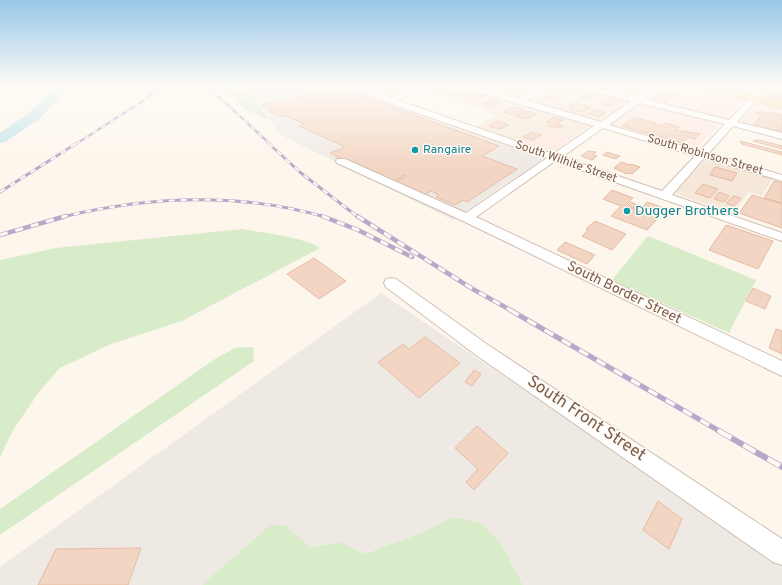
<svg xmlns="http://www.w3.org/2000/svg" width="782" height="585" font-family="Overpass,sans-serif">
	<rect width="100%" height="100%" fill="#fdf6ec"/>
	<path fill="#f5e8da" d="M360 86H418L392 96Z
		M429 86H460L591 125 572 139 550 132 529 144 476 126 496 115 418 90Z
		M476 86H540L516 98Z
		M556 86H574L630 100 600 122 528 101Z
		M590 86H634L645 88 631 96Z
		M706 159H709L773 178 762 196 749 192 733 214 679 195 676 192Z"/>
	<path fill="#fde8e0" d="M665 86H690L742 98 744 99 724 119H721L666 105 678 95 659 90Z
		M773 86H782V134L739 123Z
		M639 103 720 123 721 124 695 149 609 125Z
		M550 131 572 139 552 152 529 144Z"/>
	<path fill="#efe9e4" d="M246 86H343L542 157 543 159 453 220 281 135 260 108 255 94Z
		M381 293 782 565V585H523L500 542 481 523 453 517 416 535 365 554 340 542 310 548 286 525H270L202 585H0V567Z"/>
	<path fill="#d8ecc9" d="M220 86H246L255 94 260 108 268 118 265 119 245 109Z
		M242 229C262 233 304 237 320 248L182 321 111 344 60 368 39 392 13 430 0 457V260L56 248Z
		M648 236 756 280 729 333 612 280Z
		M253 347 254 361 0 535V509L215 359 235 348Z
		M453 517 481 523 500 542 523 585H202L270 525H286L310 548 340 542 365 554 416 535Z"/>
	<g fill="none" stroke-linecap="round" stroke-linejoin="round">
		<path fill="#bfe3e8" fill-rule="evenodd" d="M57 86H70L39 119 5 142 0 143V133L29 113Z"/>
	</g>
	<path fill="#f3d5c3" stroke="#e6bba3" d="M379 86H390L398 88 393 90Z
		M434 86H450L452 87 438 92 431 89 434 88 431 87Z
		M566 86 577 89 566 95 556 92 553 93 548 92 551 90 556 92Z
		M621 86 629 88 635 89 631 92 618 88Z
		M672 86H683L678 90 668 88Z
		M714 86H753L746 93Z
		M327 88 333 91 338 89 345 90 499 146 482 156 517 169 467 202 463 200 455 205 436 197 439 195 431 191 423 196 393 183 407 176 405 175 390 183 330 153 345 147 299 126 305 124 286 116 282 117 270 112 274 111 262 105 276 101 282 103Z
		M460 89 468 91 457 96 448 93Z
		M775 89 782 90V101L767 98Z
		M471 92 485 96 476 100 463 96Z
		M662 92 677 95 667 102 652 98Z
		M585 93 588 94 596 96 592 99 581 96Z
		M550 95 562 98 556 102 543 98Z
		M609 97 618 101 611 106 600 103Z
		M491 99 500 102 491 107 481 104Z
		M575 103 591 107 582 112 569 109 572 107 569 106Z
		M514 107 524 110 513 115 504 112Z
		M594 110 604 112 602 113H605L599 117 589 114Z
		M527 111 536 114 526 119 516 116Z
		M755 112H764L767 114 768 112 782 115V132L753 125 761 116Z
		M554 117 563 120 557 124 563 126 560 128 548 126 551 123 546 122Z
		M633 118 654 122 653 123 662 126 665 123 679 127 676 130 700 134 695 139 688 137 682 143 622 126Z
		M498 121 509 125 500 129 489 126Z
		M532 132 541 135 532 140 523 137Z
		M759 140 782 146V149L753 141Z
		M740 141 782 152V155L742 144Z
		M588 151 596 152 593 155 597 156 592 160 581 156Z
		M607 152 620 156 616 159 603 155Z
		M621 162 630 165 631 164 640 167 632 174 628 173 627 174 614 168Z
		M715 167 737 173 732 181 710 175Z
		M774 181 782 183V203L764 198Z
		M703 184 718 189 710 198 695 193Z
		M612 190 633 198 625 206 658 218 647 230 611 216 621 206 603 199Z
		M719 192 729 196 724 202 714 199Z
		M752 195 782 204V228L739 213Z
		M734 196 741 198 734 206 726 203Z
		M631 202 640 206 637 209 627 206Z
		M647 202 659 206 666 209 661 214 643 207Z
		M595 221 626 234 612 250 582 236 588 230 586 229Z
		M726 225 773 241 758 269 709 250Z
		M565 242 595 255 587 264 557 250Z
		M314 258 346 281 319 299 287 274Z
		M753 288 771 296 765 309 746 301Z
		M776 329 782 331V354L769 348Z
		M425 337 460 363 419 398 378 362 403 344 409 349Z
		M474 370 481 374 472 386 465 382Z
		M477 426 508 453 474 490 466 482 478 469 455 448Z
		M658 501 682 519 669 549 643 530Z
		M141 548 128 585H38L56 549Z"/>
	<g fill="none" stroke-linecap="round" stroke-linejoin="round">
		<g stroke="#d1beb0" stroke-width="2">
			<path id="minor" d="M346 86H357L389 97 417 86H428L397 100 553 154 594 126 465 88 464 86H476L518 98 542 86H552L526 100 601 122 631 101 579 88 578 86H591L636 97 651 86H660L644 99 729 120 761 86H769L737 122 782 133V139L733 126 709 153 782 175V181L704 158 672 195 782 233V241L555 161 476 217 782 361V376L463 221 337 163 336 161 337 159H345L466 213 547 158 386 102ZM639 103 725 124 700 151 609 125ZM603 128 695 156 662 191 562 157Z
				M391 278 396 279 488 345 782 539V565L773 562 476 355 386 287 384 283 386 279Z"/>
		</g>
		<g stroke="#dad1cd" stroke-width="2">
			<path id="primary" d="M694 86H714L782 100V108L699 89Z"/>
		</g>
		<use href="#minor" fill="#fff" fill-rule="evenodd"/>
		<use href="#primary" fill="#fbd9a5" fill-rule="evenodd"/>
		<g stroke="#b9a8c9" stroke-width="2.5">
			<path id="rail-far4" d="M207 86 270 144
				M76 144 143 101 161 86"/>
		</g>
		<g stroke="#b9a8c9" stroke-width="3">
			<path id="rail-far3" d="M268 143 301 173 358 217
				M0 192 77 143
				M62 217C149 196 238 192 325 217"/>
		</g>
		<g stroke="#b9a8c9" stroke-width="4.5">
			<path id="rail-far2" d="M322 216 358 230 412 257
				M357 216 471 288 512 311
				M0 235 66 216"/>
		</g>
		<g stroke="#b9a8c9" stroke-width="5">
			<path id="rail-far1" d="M510 310 721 432"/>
		</g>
		<g stroke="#b9a8c9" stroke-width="6">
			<path id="rail" d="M719 431 782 467"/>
		</g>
		<use href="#rail-far4" stroke="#fffaf3" stroke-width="1.5" stroke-dasharray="5" stroke-linecap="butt"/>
		<use href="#rail-far3" stroke="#fffaf3" stroke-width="2" stroke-dasharray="6" stroke-linecap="butt"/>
		<use href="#rail-far2" stroke="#fffaf3" stroke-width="3" stroke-dasharray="8" stroke-linecap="butt"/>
		<use href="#rail-far1" stroke="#fffaf3" stroke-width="3.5" stroke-dasharray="10" stroke-linecap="butt"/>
		<use href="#rail" stroke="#fffaf3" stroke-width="4.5" stroke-dasharray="14" stroke-linecap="butt"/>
	</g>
	<linearGradient id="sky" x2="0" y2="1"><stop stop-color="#97c7e8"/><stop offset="0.51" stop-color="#fefbf6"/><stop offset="1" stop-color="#fefbf6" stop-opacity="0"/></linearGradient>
	<rect width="782" height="168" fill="url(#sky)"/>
	<g fill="#0f9aa8" stroke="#fffaf3" stroke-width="1.5">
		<circle cx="415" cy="150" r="4"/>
		<circle cx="627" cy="211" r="4"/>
	</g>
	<g text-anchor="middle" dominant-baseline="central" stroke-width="3" stroke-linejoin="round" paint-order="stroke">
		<g font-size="12" fill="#0d838f" stroke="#fffaf3" text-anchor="start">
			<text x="423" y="150">Rangaire</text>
		</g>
		<g font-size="12" fill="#7a5c4d" stroke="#fffaf3">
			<text transform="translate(705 155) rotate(16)">South Robinson Street</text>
			<text transform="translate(566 162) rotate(19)">South Wilhite Street</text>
		</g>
		<g font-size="14" fill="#0d838f" stroke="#fffaf3" text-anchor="start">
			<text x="635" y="211">Dugger Brothers</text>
		</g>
		<g font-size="14" fill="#7a5c4d" stroke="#fffaf3">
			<text transform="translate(624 293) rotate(26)">South Border Street</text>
		</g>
		<g font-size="17" fill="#7a5c4d" stroke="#fffaf3">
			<text transform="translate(586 419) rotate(34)">South Front Street</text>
		</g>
	</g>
</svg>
